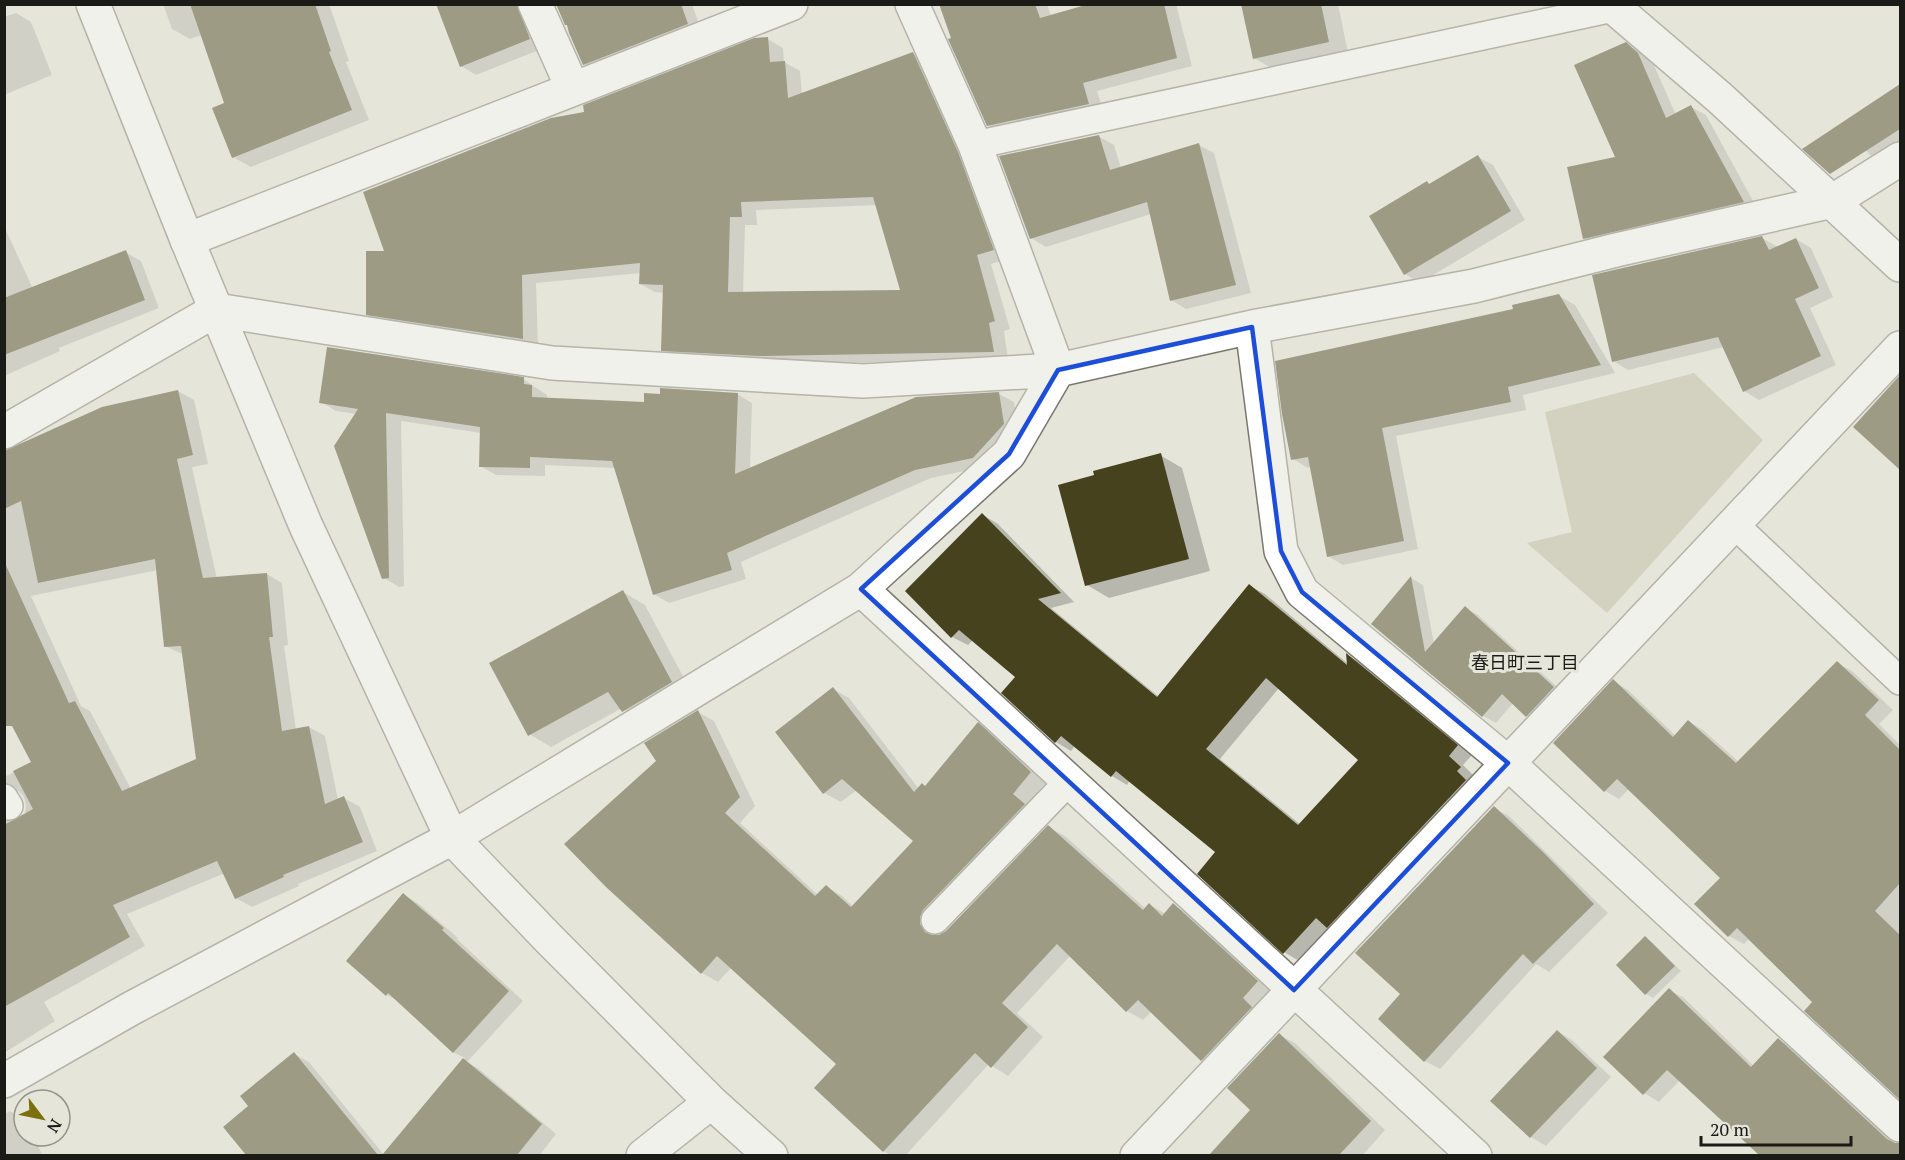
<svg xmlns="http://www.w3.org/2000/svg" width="1905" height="1160" font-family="'PT Serif','Noto Sans JP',serif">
	<rect width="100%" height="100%" fill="#e6e5da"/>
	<path fill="#bcb99e" d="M1694 373 1763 440 1607 613 1527 543 1572 532 1545 412Z"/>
	<path fill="#0003" fill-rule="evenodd" d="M163 4H329L349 61 346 62 369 120 251 167 233 157 226 104 202 35 190 39 172 29Z
		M437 4H534L544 48 476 75 461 66Z
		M557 4H692L702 33 599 73 584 64 569 26Z
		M941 4H1047L1051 16 1095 4H1176L1192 66 1097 91 1104 113 1004 134 988 125 953 39Z
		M1243 4H1338L1348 53 1273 69 1254 58Z
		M16 13 31 22 52 75 4 95V17Z
		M767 39 783 48 784 62 800 71 802 94 913 54 928 62 1008 259 991 264 1010 329 1004 331 1008 360 775 364 678 358 662 350 664 293 655 292 640 284 641 273 536 283 538 347 382 323 367 314 386 252 586 113ZM877 205 902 291 743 294 745 225H757L756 210Z
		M1626 44 1641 53 1653 63 1676 115 1691 107 1706 115 1758 210 1600 247 1585 238 1617 158Z
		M1898 88 1900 89V153L1884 163 1870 155 1841 125Z
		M1098 136 1114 145 1121 168 1199 145 1214 153 1251 293 1186 309 1171 300 1151 214 1046 247 1031 238Z
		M1478 157 1493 165 1525 220 1420 283 1405 274 1430 185Z
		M4 226 33 289 125 252 141 261 159 308 59 348 60 351 4 376Z
		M1762 238 1778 247 1796 239 1811 248 1833 297 1810 308 1836 365 1759 400 1744 391 1724 347 1628 370 1613 361Z
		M1559 296 1575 305 1615 373 1523 395 1526 410 1396 436 1418 549 1343 565 1328 556 1311 467 1308 468 1293 459 1515 311Z
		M1900 377V468L1855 427Z
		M523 379 547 395V399L645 404 737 394 752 403 750 469 999 394 1014 402 1019 433 988 466 931 478 741 562 746 579 669 603 654 594 615 468 545 465V476L496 475 480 466 481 433 401 421 404 586 399 587 384 578 356 414 336 411 321 402Z
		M178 391 194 400 208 464 192 467 217 579 267 574 282 583 288 645 284 646 296 730 309 727 325 736 338 800 344 798 360 807 377 851 298 884 299 886 252 907 236 898 225 873 127 914 145 946 44 1002 55 1021 4 1053V812L11 823 18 821 25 814 26 805 24 797 19 791 12 793 4 804V777L33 763 4 708V452ZM158 570 165 646 184 655 198 760 131 789 90 711 81 706 31 596Z
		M1160 455 1182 468 1210 571 1109 598 1087 585 1096 476Z
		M983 515 998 524 1074 602 1051 608 1159 697 1250 586 1265 594 1348 664V656L1362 664 1472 755 1463 765 1475 777 1299 961 1284 952 1217 852 1130 780 1127 785 1112 776 1075 746 1071 751 1056 742 1004 693 1017 677 973 640 968 645 952 637 907 591ZM1279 688 1360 759 1301 825 1220 759Z
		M1411 578 1423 585 1434 644 1465 608 1478 615 1566 695 1539 723 1527 716 1513 703 1496 723 1483 716 1373 624Z
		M623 592 645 605 693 695 645 724 622 708 551 747 529 734Z
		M1837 663 1852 671 1893 710 1879 724 1900 745V1098L1806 1011 1814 1002 1750 938 1744 944 1729 936 1722 877 1629 789 1619 799 1605 791 1613 681 1628 690 1676 736 1688 721 1703 730 1739 762Z
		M833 689 849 698 919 789 926 787 978 724 994 733 1046 782 1028 804 1040 814 935 926 937 937 947 932 1048 827 1065 836 1146 909 1150 905 1166 914 1173 905 1189 914 1273 991 1218 1069 1202 1060 1152 1011 1143 1020 1127 1011 1071 955 1017 1013 1043 1037 1008 1076 989 1064 905 1156H892L884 1151 816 1088 838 1064 732 967 718 982 702 973 607 886 658 761 698 712 714 721 755 806 740 823 818 895 826 887 842 896 853 906 915 841 857 790 841 802 824 793 777 732Z
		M1494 808 1509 816 1608 913 1549 972 1536 964 1440 1069 1425 1061 1380 1019 1402 994Z
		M403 895 419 904 458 938 457 939 523 1001 467 1062 479 1069 556 1134 539 1156H248L225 1127 250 1107 294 1054 309 1062 384 1155 465 1058 453 1052 400 1002 387 995Z
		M1645 938 1652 942 1681 971 1653 998 1646 994Z
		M1669 990 1684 998 1754 1066 1779 1040 1793 1048 1898 1145H1900V1156H1761L1680 1080 1659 1102 1644 1093Z
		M1557 1031 1572 1040 1611 1077 1546 1146 1531 1137Z
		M1279 1035 1295 1043 1385 1130 1362 1156H1210L1252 1110Z
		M10 1111 24 1120V1136H33L43 1156H4V1114Z"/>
	<path fill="#47421e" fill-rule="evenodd" d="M190 4H315L331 51 329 52 352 110 232 158 212 108 224 103Z
		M436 4H517L530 39 460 67Z
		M556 4H681L688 24 583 65 569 33 567 25H565Z
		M939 4H1035L1040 18 1089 4H1164L1177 58 1083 83 1089 104 987 126 948 39 951 38Z
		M1241 4H1321L1329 42 1253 59Z
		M768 37 770 62 785 61 788 98 913 52 958 152 994 250 977 255 995 321 989 323 994 352 759 356 661 351 663 285 639 284 640 263 522 275 523 339 366 315V251H384L363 192 551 118 584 112 583 105 754 38ZM873 197 900 290 728 292 730 217H742L741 202Z
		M1626 42 1638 53 1666 118 1691 105 1744 202 1583 239 1567 167 1615 157 1574 65Z
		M1900 84V129L1830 174 1802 149Z
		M1099 135 1110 170 1199 143 1236 285 1170 301 1147 202 1030 239 999 156Z
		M1478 155 1511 211 1404 275 1369 216 1427 181 1429 184Z
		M1762 236 1769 250 1796 238 1819 288 1795 299 1821 356 1743 392 1718 337 1612 362 1592 275Z
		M126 250 145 300 4 355V298Z
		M1559 294 1601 365 1508 387 1511 402 1382 428 1404 541 1327 557 1308 457 1291 460 1282 414 1275 361 1513 309 1512 305Z
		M327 347 524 377V384L532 385V397L644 402V393L660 394V388L738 393 735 474 916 397 999 392 1004 424 973 458 915 470 727 553 732 570 653 595 612 461 530 457V468L479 467 480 427 386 413 389 578 382 579 334 446 358 409 319 403Z
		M1900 375V470L1853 427Z
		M178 390 193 455 177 459 203 578 267 573 273 637H269L282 731 309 726 325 804 344 796 363 842 283 875 284 877 235 899 217 861 113 905 130 937 4 1007V825L33 809 13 771 31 762 12 726H4V561L69 703 75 701 122 791 196 759 181 646 164 647 155 559 38 583 21 501 4 509V451L102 407Z
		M1161 453 1189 559 1085 586 1058 485 1094 475 1093 471Z
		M982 513 1061 593 1038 599 1157 697 1249 584 1347 665 1346 653 1458 745 1449 756 1461 767 1457 771 1466 780 1327 928 1316 918 1283 954 1197 874 1215 852 1116 771 1111 777 1061 736 1055 743 1001 693 1015 677 959 630 951 638 905 591ZM1266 678 1358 760 1298 825 1206 749Z
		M1411 576 1425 652 1465 606 1554 687 1526 717 1502 694 1482 717 1371 624Z
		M623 590 672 682 622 712 608 692 528 736 489 663Z
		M1837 661 1879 700 1865 715 1900 750V883L1875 911 1900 935V1100L1804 1011 1812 1002 1737 928 1728 937 1694 904 1720 878 1617 779 1604 792 1553 743 1613 679 1673 737 1688 720 1736 763Z
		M833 687 914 792 922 783 925 786 978 722 1031 772 1013 794 1025 804 923 910 920 917V924L925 932 932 935H939L946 931 1048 825 1143 910 1149 903 1162 916 1173 903 1258 981 1243 998 1252 1007 1201 1061 1138 1000 1126 1012 1057 944 1002 1003 1028 1027 991 1068 975 1053 883 1152 814 1088 836 1064 717 956 701 974 606 887 564 844 656 761 644 743 698 710 740 797 725 813 815 896 826 885 851 907 913 841 842 779 823 794 775 732Z
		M1494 806 1543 852 1594 904 1533 964 1523 954 1424 1062 1378 1019 1400 994 1355 953Z
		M403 893 444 928 442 930 509 991 453 1053 388 993 386 996 346 961Z
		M1645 936 1675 966 1645 995 1616 965Z
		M1669 988 1751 1067 1778 1038 1887 1139 1895 1143H1900V1155H1759L1667 1070 1643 1095 1603 1057Z
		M1557 1030 1597 1068 1530 1138 1490 1101Z
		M1279 1033 1371 1121 1339 1155H1209L1250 1110 1227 1088Z
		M294 1052 378 1155H246L223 1127 248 1106 240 1096Z
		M463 1058 542 1124 517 1155H382Z"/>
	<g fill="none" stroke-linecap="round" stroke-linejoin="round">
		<g stroke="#7a786e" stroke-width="30">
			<path id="service" d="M975 145 1613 8
				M1734 524 1900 681
				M4 798 9 806
				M935 920 1068 782"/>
		</g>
		<g stroke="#7a786e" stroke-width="36">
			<path id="minor" d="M535 4 573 89
				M1610 4 1720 98 1900 265
				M187 240 791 4
				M1252 327 1281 551 1302 592 1508 763 1900 1125
				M4 432 216 310 552 363 863 381 1058 370 1252 327 1474 286 1616 250 1833 201 1900 159
				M861 589 1475 1156
				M4 1081 132 1008 452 838 861 589 1009 454 1058 370 975 145 912 4
				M1137 1156 1900 348"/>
		</g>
		<g stroke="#7a786e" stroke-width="36">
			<path id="tertiary" d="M93 4 187 240 306 526 452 838 549 939 711 1102 771 1156
				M643 1156 711 1102"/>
		</g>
		<use href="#service" stroke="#fff" stroke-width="27"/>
		<use href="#minor" stroke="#fff" stroke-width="33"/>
		<use href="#tertiary" stroke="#fff" stroke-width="33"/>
	</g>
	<path d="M0 0H1905V1160H0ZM1252 327 1281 551 1302 592 1508 763 1294 990 861 589 1009 454 1058 370Z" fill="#e6e5da" fill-opacity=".55" fill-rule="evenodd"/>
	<path fill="none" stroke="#1d4ed8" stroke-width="4.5" stroke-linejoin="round" d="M1252 327 1281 551 1302 592 1508 763 1294 990 861 589 1009 454 1058 370Z"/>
	<g text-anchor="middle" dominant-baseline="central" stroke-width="6" stroke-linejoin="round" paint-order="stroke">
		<g font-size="18" fill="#1a1a16" stroke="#e6e5da">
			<text x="1525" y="662">春日町三丁目</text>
		</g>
	</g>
	<rect width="1905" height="1160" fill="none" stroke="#1a1a16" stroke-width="12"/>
	<g transform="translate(42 1118) rotate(122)"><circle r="28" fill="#e6e5da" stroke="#94948c" stroke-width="1.5"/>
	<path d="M0-4.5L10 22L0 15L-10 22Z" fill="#7b6f0e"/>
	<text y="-9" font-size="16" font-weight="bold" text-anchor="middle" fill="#1a1a16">N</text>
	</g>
	<path d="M1701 1136v9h150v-9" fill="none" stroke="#1a1a16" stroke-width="3"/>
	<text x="1710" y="1136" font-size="18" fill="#1a1a16" stroke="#e6e5da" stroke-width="4.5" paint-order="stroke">20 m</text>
</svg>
